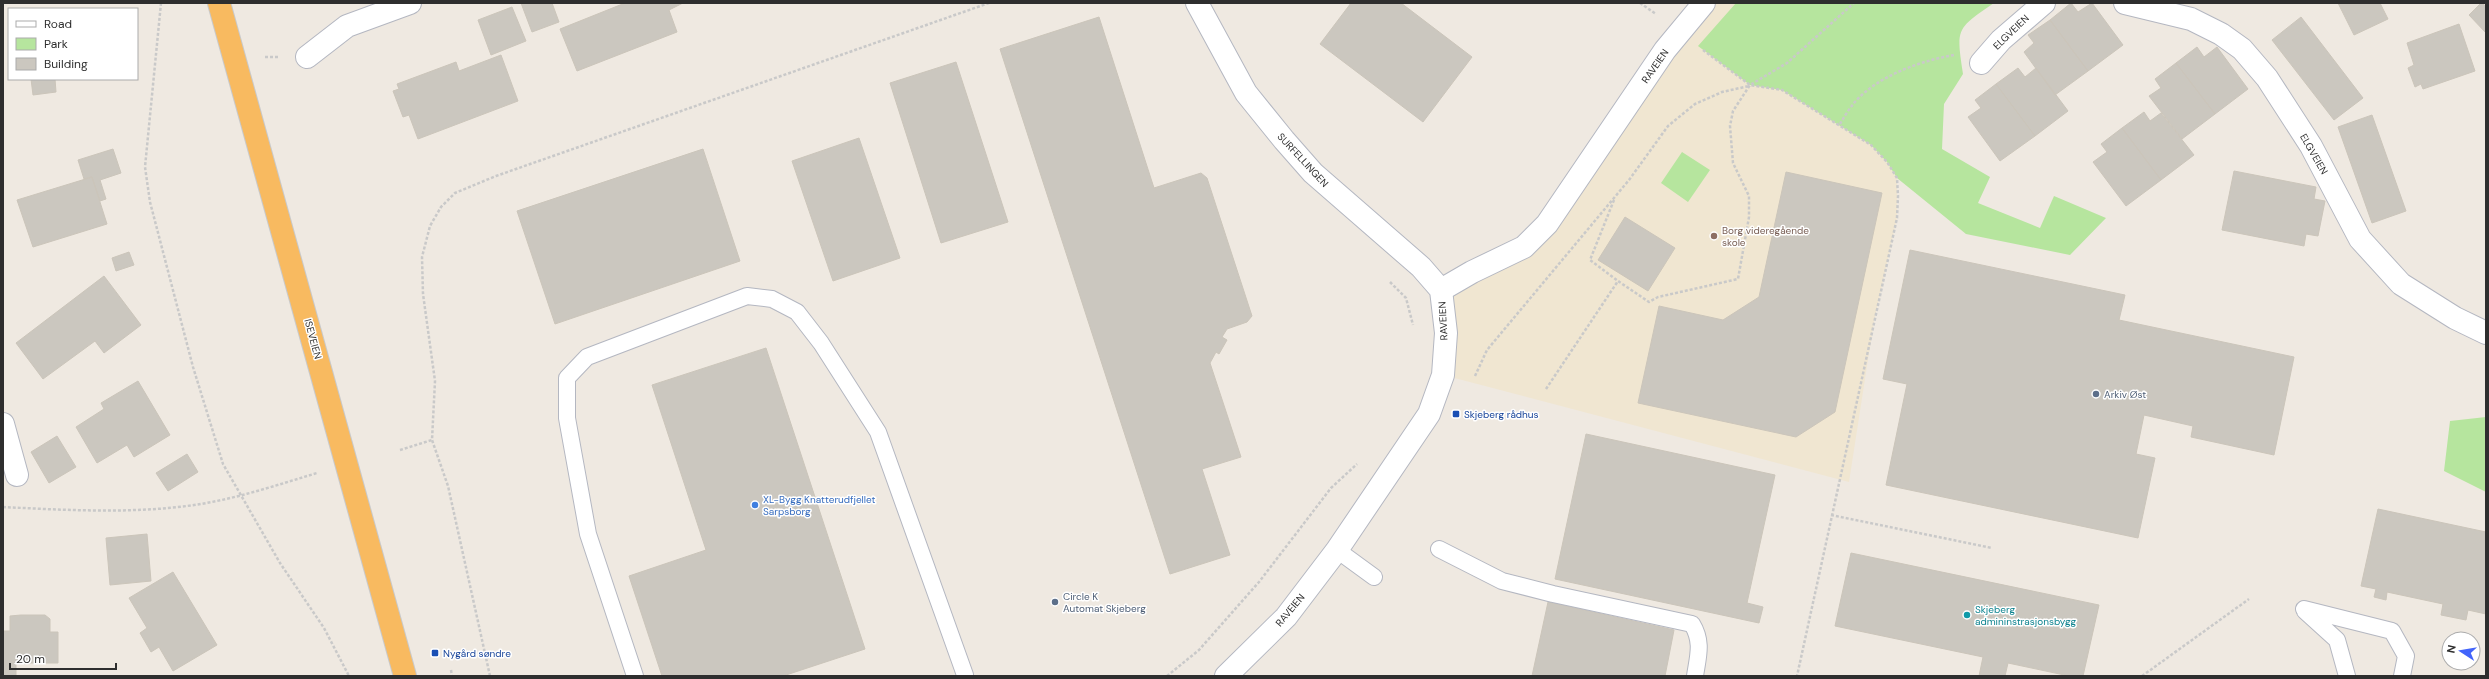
<svg xmlns="http://www.w3.org/2000/svg" width="2489" height="679" font-family="'DM Sans',sans-serif">
	<rect width="100%" height="100%" fill="#efe9e1"/>
	<path fill="#f0e6d1" d="M1704 3H1867L1840 124 1871 145 1887 162 1897 178V218L1874 321 1849 482 1443 375 1441 290 1524 247Z"/>
	<path fill="#b6e59e" d="M1736 3H1994C1956 29 1956 28 1963 74L1944 104 1942 149 1990 177 1978 203 2040 228 2054 196 2106 218 2070 255 1966 234 1897 178 1887 162 1871 145 1782 90 1750 85 1698 46Z
		M1682 152 1710 170 1688 202 1661 183Z
		M2486 417V492L2444 471 2450 421Z"/>
	<path fill="#cbc7bf" stroke="#cbc5ba" d="M521 3H552L559 22 532 32Z
		M625 3H683L669 10 677 32 577 71 560 29Z
		M1351 3H1401L1472 57 1423 122 1320 44Z
		M2071 3 2078 12 2092 3 2123 45 2088 71 2050 20Z
		M2338 3H2380L2388 19 2354 35Z
		M2481 3 2486 6V33L2469 15Z
		M512 7 526 41 491 55 478 20Z
		M1099 17 1154 188 1201 173 1207 178 1252 316 1247 322 1227 329 1222 337 1227 340 1219 354 1216 352 1210 363 1241 457 1202 469 1230 555 1170 574 1000 49Z
		M2301 17 2363 98 2334 120 2272 40Z
		M2050 20 2088 71 2055 95 2024 52 2034 43 2028 35Z
		M2459 24 2475 71 2423 89 2421 84 2415 87 2408 68 2414 65 2407 43Z
		M2197 47 2204 57 2217 47 2248 89 2215 114 2176 63Z
		M501 55 518 101 418 139 409 115 403 117 393 91 399 89 397 84 456 62 459 71Z
		M956 62 1008 222 941 243 890 83Z
		M2176 63 2215 114 2182 139 2149 96 2161 88 2155 79Z
		M2018 68 2025 77 2036 68 2068 111 2035 136 1996 84Z
		M31 79H55L56 92 33 95Z
		M1996 84 2035 136 2000 161 1968 117 1981 108 1975 100Z
		M2144 112 2150 121 2161 113 2194 155 2161 180 2122 128Z
		M2372 115 2406 211 2372 223 2338 127Z
		M2122 128 2161 180 2126 206 2093 162 2107 152 2101 144Z
		M859 138 900 258 833 281 792 161Z
		M113 149 121 173 100 180 106 199 100 201 92 177 84 179 78 160Z
		M703 149 740 261 555 324 517 211Z
		M2234 171 2316 187 2314 199 2325 201 2318 236 2306 234 2304 246 2222 230Z
		M1786 172 1882 193 1835 412 1796 437 1638 403 1659 306 1723 320 1759 297Z
		M92 177 107 224 33 247 17 200Z
		M1625 217 1675 248 1648 291 1598 260Z
		M1910 250 2125 295 2119 320 2294 357 2274 455 2191 437 2193 426 2144 415 2136 454 2155 458 2138 538 1886 485 1907 384 1883 379Z
		M129 252 134 265 116 271 112 258Z
		M104 276 141 325 104 353 95 341 43 379 16 343Z
		M766 348 865 649 783 676H662L629 576 706 550 652 385Z
		M138 381 170 435 134 457 127 445 97 463 76 427 104 409 101 403Z
		M1586 434 1775 475 1747 603 1763 607 1759 623 1555 579Z
		M57 436 76 467 49 483 31 452Z
		M187 454 198 472 168 491 156 473Z
		M2378 509 2486 532V614L2468 610 2466 620 2441 615 2443 604 2387 592 2386 600 2374 597 2376 589 2361 586Z
		M147 534 151 581 110 585 106 538Z
		M1851 553 2099 605 2083 676H2069L2008 663 2005 676H1979L1983 657 1835 626Z
		M173 572 217 645 173 671 159 647 151 652 140 633 147 628 129 598Z
		M1548 602 1674 630 1665 676H1532Z
		M21 615H45L50 619V632H58V663H16V676H3V631H10V616Z"/>
	<g fill="none" stroke-linecap="round" stroke-linejoin="round">
		<g stroke="#b4b7c1" stroke-width="18">
			<path id="service" d="M1439 549 1502 581 1553 594 1692 624C1703 642 1698 656 1695 676
				M1337 550 1374 577
				M2304 609 2392 631 2406 656 2402 676
				M2305 611 2337 640 2347 676
				M635 676 588 534 567 418V378L587 357 747 296 772 299 797 312 821 343 878 432 965 675"/>
		</g>
		<g stroke="#b4b7c1" stroke-width="24">
			<path id="minor" d="M2125 3 2191 19 2221 34 2242 49 2267 78 2311 146 2360 239 2401 284 2455 318 2486 333
				M307 57 347 26 410 3
				M1981 63 2001 40 2044 3
				M1441 290 1472 272 1524 247 1547 224 1665 50 1704 3
				M3 424 17 475"/>
		</g>
		<g stroke="#b4b7c1" stroke-width="24">
			<path id="tertiary" d="M1197 3 1246 93 1284 140 1313 173 1421 267 1441 290 1446 333 1443 375 1429 414 1337 550 1286 617 1226 676"/>
		</g>
		<g stroke="#c9c9c9" stroke-width="24">
			<path id="trunk" d="M219 3 405 676"/>
		</g>
		<path stroke="#c9c9c9" stroke-width="2.5" stroke-dasharray="3 2" stroke-linecap="butt" d="M161 3 145 167 150 202 193 367 223 464 280 563 324 628 349 676
			M1640 3 1656 14
			M1703 50 1750 85 1782 90 1871 145 1887 162 1897 178 1898 196 1897 218 1797 676
			M265 57H278
			M1840 124C1844 117 1849 109 1854 103 1877 76 1920 61 1954 55
			M1614 200 1590 260 1618 281
			M1390 282 1406 298 1413 325
			M1475 376 1487 350 1629 180 1668 126 1695 104 1722 92 1749 86
			M1546 389 1618 281 1649 302 1658 297 1738 279 1749 217V196L1733 163 1730 126 1733 111 1750 85 1787 63 1854 3
			M400 450 432 440
			M3 507C64 510 133 514 194 505 236 499 277 485 317 473
			M1831 515 1992 548
			M451 670 452 676
			M490 676 448 486 432 440 435 381 423 294 422 257 430 226 441 207 455 193 496 176 989 3
			M1167 676 1199 650 1259 582 1331 488 1357 464
			M2142 676 2249 599"/>
		<use href="#service" stroke="#fff" stroke-width="16"/>
		<use href="#minor" stroke="#fff" stroke-width="22"/>
		<use href="#tertiary" stroke="#fff" stroke-width="22"/>
		<use href="#trunk" stroke="#f8ba60" stroke-width="22"/>
	</g>
	<circle fill="#8d6e63" stroke="#fff" stroke-width="1.5" cx="1714" cy="236" r="4"/>
	<g fill="#5c6f8a" stroke="#fff" stroke-width="1.5">
		<circle cx="2096" cy="394" r="4"/>
		<circle cx="1055" cy="602" r="4"/>
	</g>
	<g fill="#1a4fb4" stroke="#fff" stroke-width="1.5">
		<rect x="1452" y="410" width="8" height="8" rx="2"/>
		<rect x="431" y="649" width="8" height="8" rx="2"/>
	</g>
	<circle fill="#3f7fe0" stroke="#fff" stroke-width="1.5" cx="755" cy="505" r="4"/>
	<circle fill="#0f9aa8" stroke="#fff" stroke-width="1.5" cx="1967" cy="615" r="4"/>
	<g text-anchor="middle" dominant-baseline="central" stroke-width="3" stroke-linejoin="round" paint-order="stroke">
		<g font-size="10" fill="#2e2e2e" stroke="#fff">
			<text transform="translate(2011 32) rotate(-44)">ELGVEIEN</text>
			<text transform="translate(1655 66) rotate(-55)">RAVEIEN</text>
			<text transform="translate(2314 154) rotate(60)">ELGVEIEN</text>
			<text transform="translate(1303 160) rotate(47)">SURFELLINGEN</text>
			<text transform="translate(1443 321) rotate(-93)">RAVEIEN</text>
			<text transform="translate(313 339) rotate(75)">ISEVEIEN</text>
			<text transform="translate(1290 610) rotate(-50)">RAVEIEN</text>
		</g>
		<g font-size="10" fill="#785e54" stroke="#fff" text-anchor="start">
			<text x="1722" y="230">Borg videregående<tspan x="1722" dy="12">skole</tspan></text>
		</g>
		<g font-size="10" fill="#4e5e75" stroke="#fff" text-anchor="start">
			<text x="2104" y="394">Arkiv Øst</text>
			<text x="1063" y="596">Circle K<tspan x="1063" dy="12">Automat Skjeberg</tspan></text>
		</g>
		<g font-size="10" fill="#164399" stroke="#fff" text-anchor="start">
			<text x="1464" y="414">Skjeberg rådhus</text>
			<text x="443" y="653">Nygård søndre</text>
		</g>
		<g font-size="10" fill="#366cbe" stroke="#fff" text-anchor="start">
			<text x="763" y="499">XL-Bygg Knatterudfjellet<tspan x="763" dy="12">Sarpsborg</tspan></text>
		</g>
		<g font-size="10" fill="#0d838f" stroke="#fff" text-anchor="start">
			<text x="1975" y="609">Skjeberg<tspan x="1975" dy="12">admininstrasjonsbygg</tspan></text>
		</g>
	</g>
	<rect width="2489" height="679" fill="none" stroke="#2e2e2e" stroke-width="8"/>
	<rect x="8" y="8" width="130" height="72" fill="#ffffff" stroke="#ababab"/>
	<rect x="16" y="21" width="20" height="6" fill="#ffffff" stroke="#ababab"/>
	<text x="44" y="28" font-size="12" fill="#2e2e2e">Road</text>
	<rect x="16" y="38" width="20" height="12" fill="#b6e59e" stroke="#ababab"/>
	<text x="44" y="48" font-size="12" fill="#2e2e2e">Park</text>
	<rect x="16" y="58" width="20" height="12" fill="#cbc7bf" stroke="#ababab"/>
	<text x="44" y="68" font-size="12" fill="#2e2e2e">Building</text>
	<g transform="translate(2461 651) rotate(282)"><circle r="19" fill="#ffffff" stroke="#ababab"/>
	<path d="M0-3L7 15L0 10L-7 15Z" fill="#4264fb"/>
	<text y="-6" font-size="11" font-weight="bold" text-anchor="middle" fill="#2e2e2e">N</text>
	</g>
	<path d="M10 663v6h106v-6" fill="none" stroke="#2e2e2e" stroke-width="2"/>
	<text x="16" y="663" font-size="12" fill="#2e2e2e" stroke="#ffffff" stroke-width="3" paint-order="stroke">20 m</text>
</svg>
